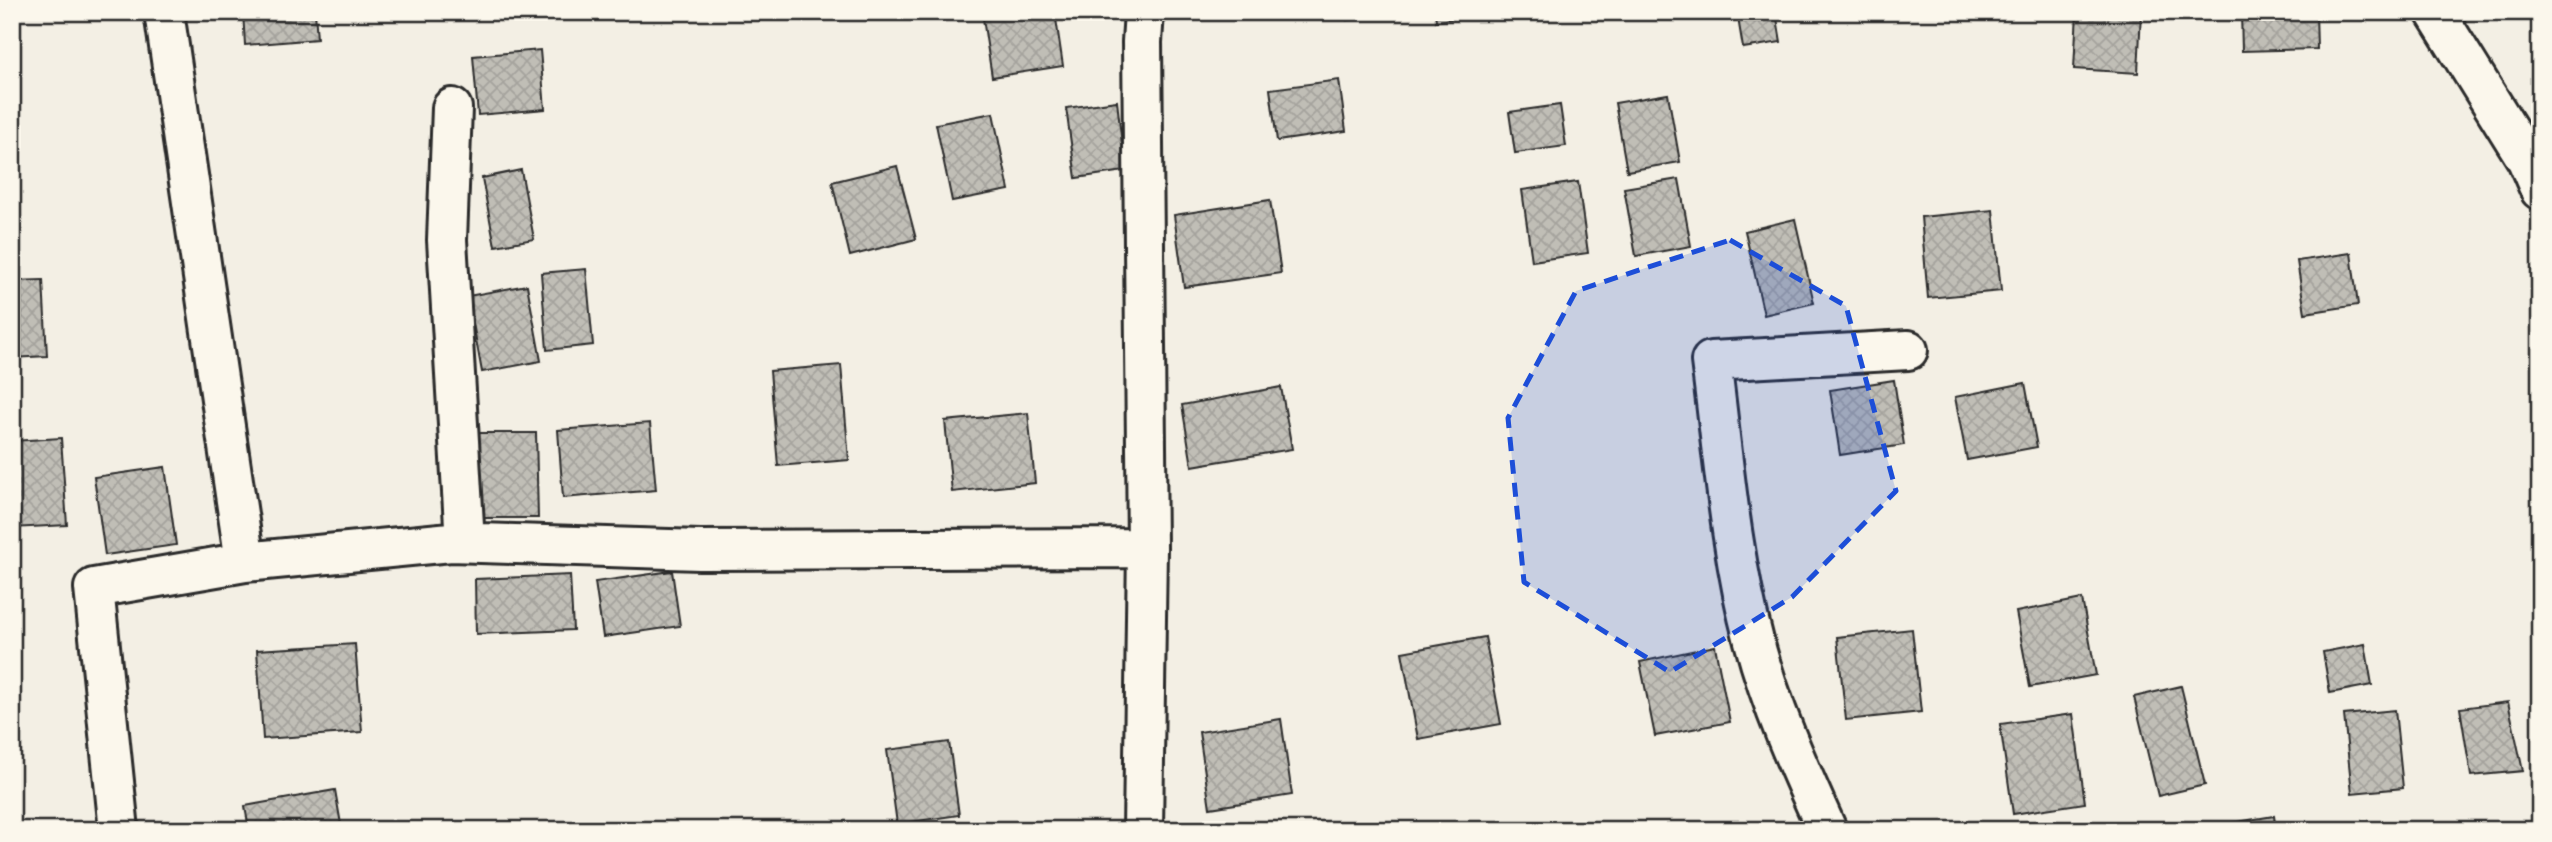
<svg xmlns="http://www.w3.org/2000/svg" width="2552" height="842" font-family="Delius,sans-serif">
	<defs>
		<pattern id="building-cross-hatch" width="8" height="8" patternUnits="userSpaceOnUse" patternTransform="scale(1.75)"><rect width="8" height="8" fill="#c0beb6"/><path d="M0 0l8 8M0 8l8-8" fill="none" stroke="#a5a39d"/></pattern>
	</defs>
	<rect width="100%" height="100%" fill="#f3efe4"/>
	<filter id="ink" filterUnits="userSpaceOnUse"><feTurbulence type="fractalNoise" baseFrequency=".0143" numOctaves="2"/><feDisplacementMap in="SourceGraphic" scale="14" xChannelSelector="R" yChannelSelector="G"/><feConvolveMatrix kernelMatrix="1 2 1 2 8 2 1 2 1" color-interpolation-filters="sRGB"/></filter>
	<g filter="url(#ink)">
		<path fill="url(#building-cross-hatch)" stroke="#2b2b2b" stroke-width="2" d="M243 12H315L317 39 245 45Z
			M982 12H1055L1063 66 992 77Z
			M1346 12H1396L1347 20Z
			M1435 12H1489V15L1436 21Z
			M1737 12H1776L1781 42 1743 48Z
			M2077 12H2141L2138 73 2074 69Z
			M2241 12H2316L2317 49 2242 51Z
			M540 50 545 109 478 115 473 56Z
			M1339 80 1346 131 1277 141 1270 89Z
			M1668 94 1680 162 1627 171 1615 103Z
			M1117 101 1125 171 1076 178 1066 108Z
			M1560 105 1566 146 1515 153 1509 112Z
			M993 113 1009 190 952 201 936 124Z
			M897 166 916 239 850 256 832 182Z
			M521 170 534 239 495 246 482 178Z
			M1679 179 1691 246 1636 256 1624 188Z
			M1578 182 1588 253 1532 261 1522 190Z
			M1270 200 1281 273 1184 287 1174 215Z
			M1993 210 2001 291 1928 298 1921 217Z
			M1795 219 1814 303 1764 315 1745 231Z
			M2351 253 2358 305 2305 313 2297 261Z
			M586 269 593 345 547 350 541 273Z
			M43 280 47 356 12 358V281Z
			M527 285 541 361 482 372 468 296Z
			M841 365 849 460 778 466 770 371Z
			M1894 380 1904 445 1840 455 1830 390Z
			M2025 383 2037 447 1967 460 1955 397Z
			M1281 387 1292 449 1192 466 1182 405Z
			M1028 413 1035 483 952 492 945 421Z
			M650 423 656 490 563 498 558 430Z
			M474 433H536L538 518H475Z
			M61 438 67 525 12 528V441Z
			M165 467 176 545 105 555 94 477Z
			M672 571 680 626 603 637 595 582Z
			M570 575 573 630 476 634 475 579Z
			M2082 599 2096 675 2030 687 2016 612Z
			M1912 629 1921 712 1846 720 1837 637Z
			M1485 637 1501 724 1418 739 1402 652Z
			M355 644 362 732 263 739 257 650Z
			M2365 644 2372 685 2330 693 2323 652Z
			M1715 646 1730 722 1655 736 1640 662Z
			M2181 686 2205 785 2158 796 2134 697Z
			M2508 702 2523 771 2471 776 2460 708Z
			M2395 710 2403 788 2352 793 2344 715Z
			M2073 714 2085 803 2013 814 2000 724Z
			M1281 719 1292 795 1210 808 1199 732Z
			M949 742 959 815 897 824 887 750Z
			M335 790 342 830H249L245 806Z
			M2274 816 2276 830H2212V826Z"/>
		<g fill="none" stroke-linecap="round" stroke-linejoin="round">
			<g stroke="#2b2b2b" stroke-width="44">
				<path id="minor" d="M164 12 245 562
					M2435 12 2527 160 2540 190
					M452 108 447 240 465 542
					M119 830 94 588 245 562 451 542 700 550 1147 548
					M1143 830 1147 548 1142 42 1144 12
					M1827 830C1799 768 1771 706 1754 641 1730 550 1723 454 1711 361L1908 350"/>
			</g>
			<use href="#minor" stroke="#fbf7ec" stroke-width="38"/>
		</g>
	</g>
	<path fill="#1d4ed8" fill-opacity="0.2" stroke="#1d4ed8" stroke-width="5" stroke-dasharray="14 9" stroke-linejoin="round" d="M1730 240 1846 306 1896 491 1792 597 1670 672 1524 582 1508 418 1576 291Z"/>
	<rect width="2552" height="842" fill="none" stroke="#fbf7ec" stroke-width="42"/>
	<rect x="21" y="21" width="2510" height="800" fill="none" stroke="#2b2b2b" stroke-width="2.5" filter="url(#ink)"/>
</svg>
